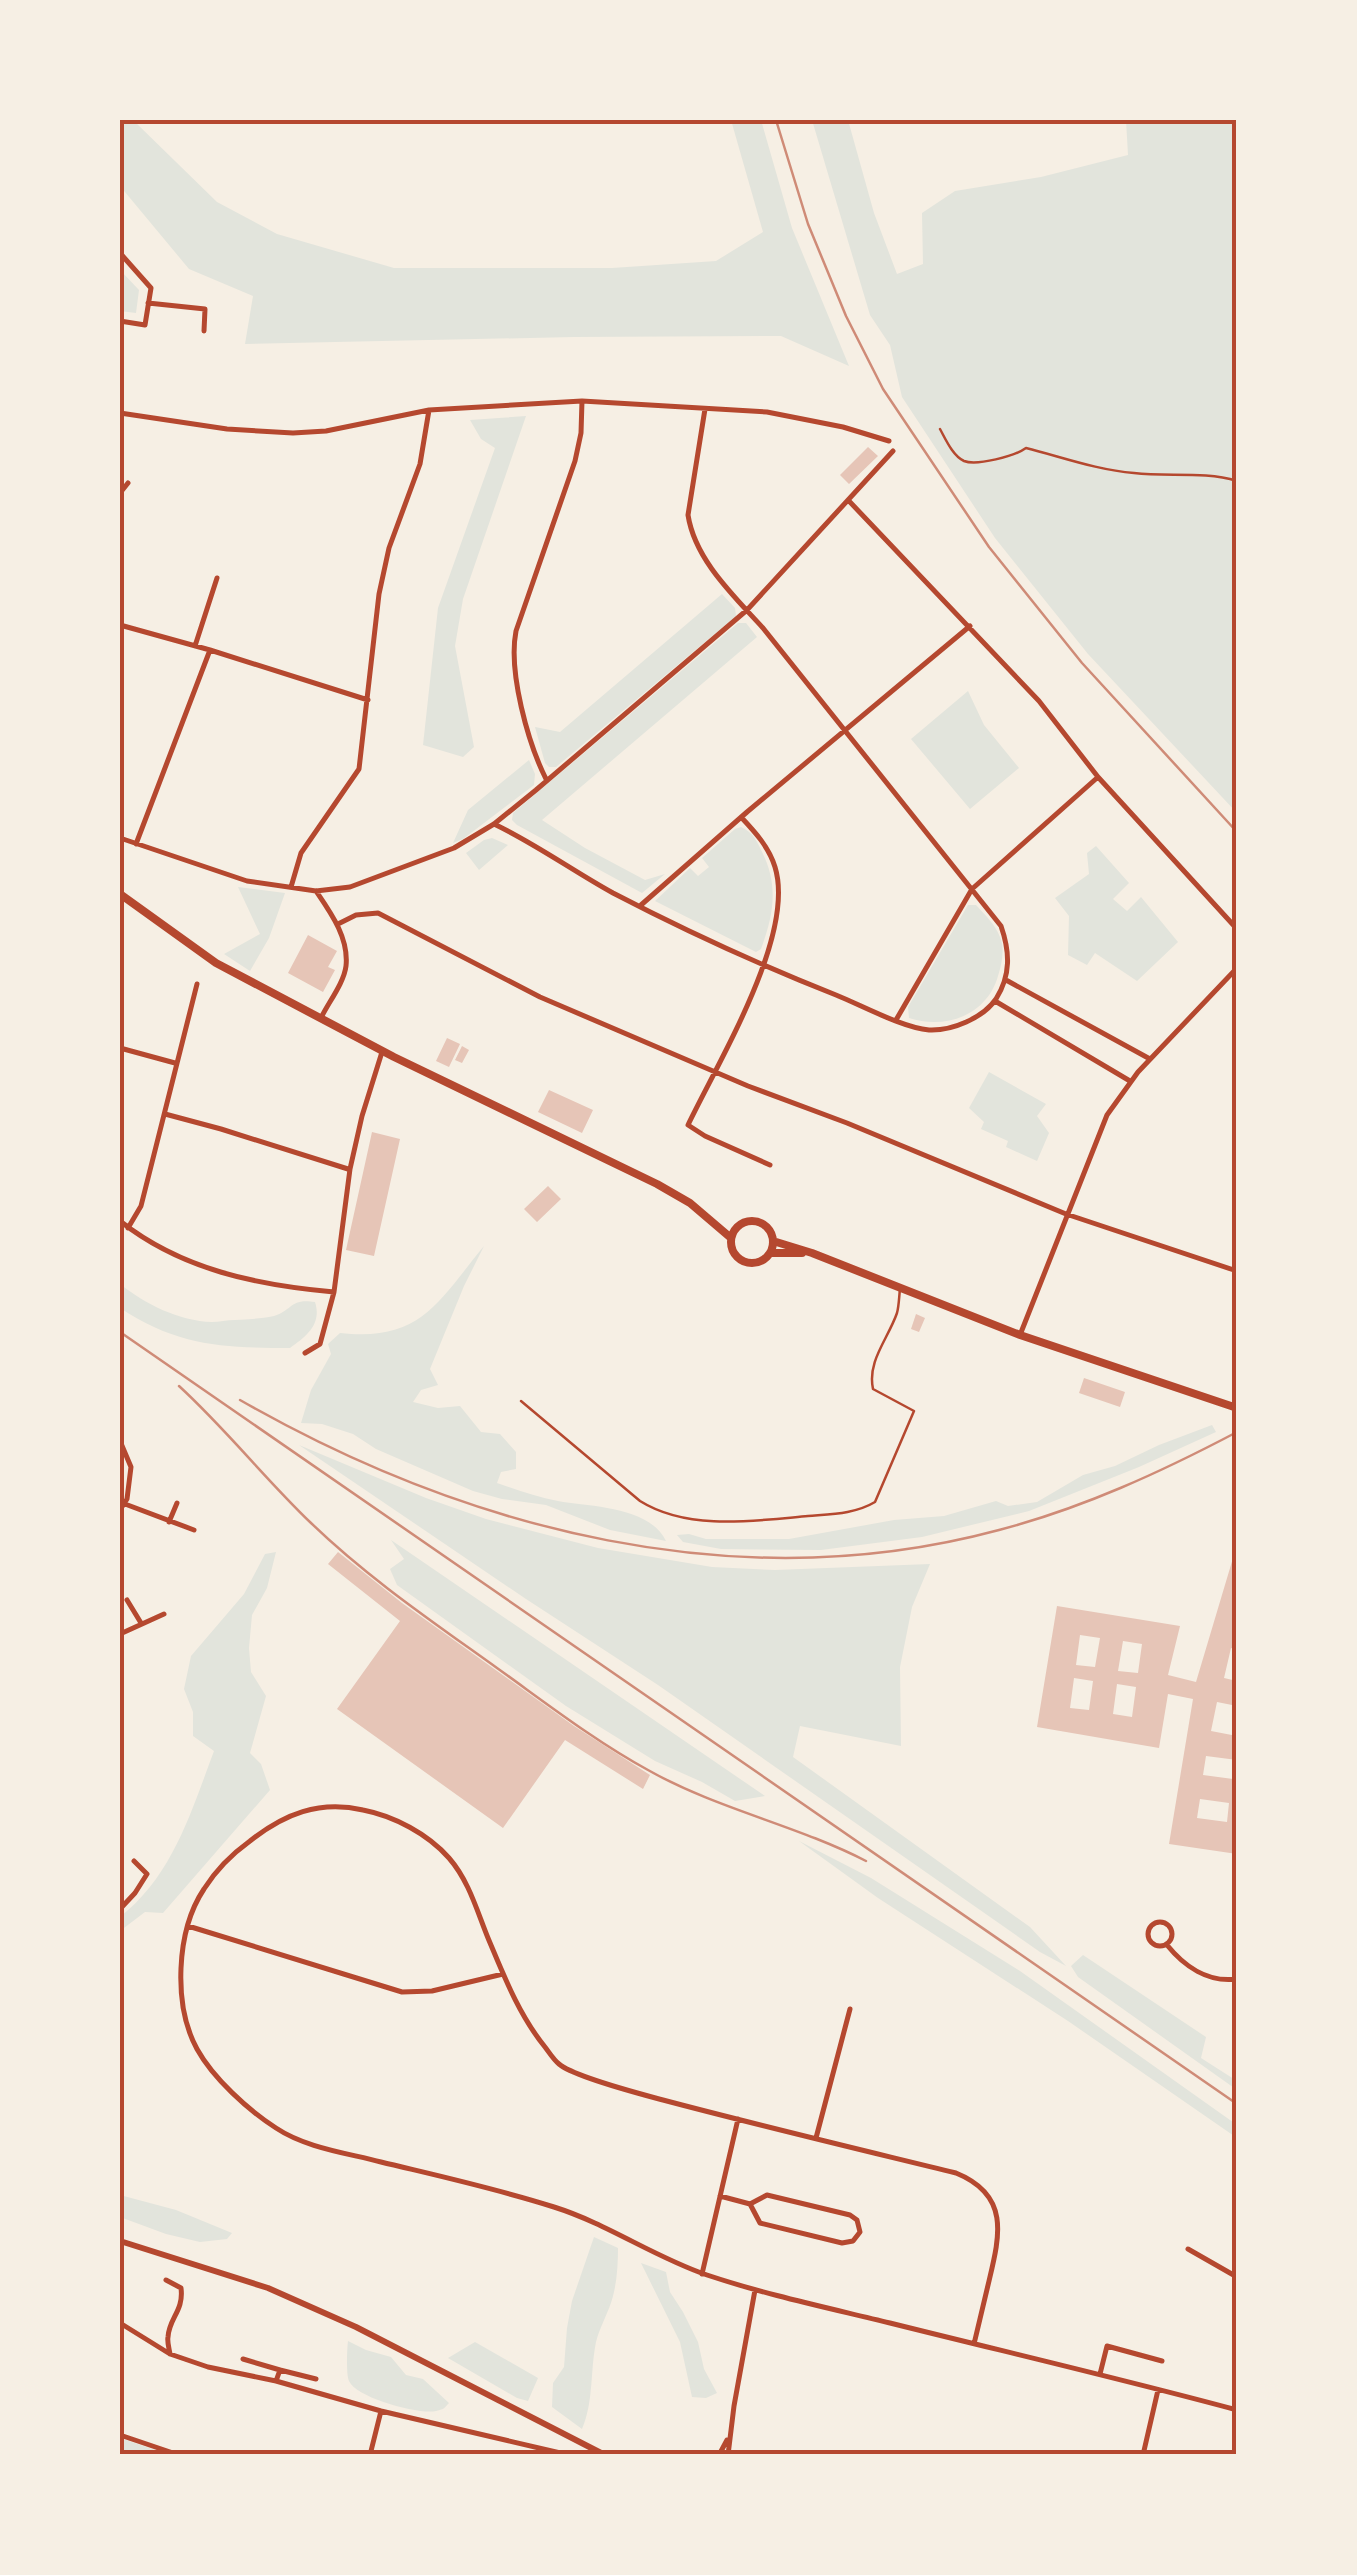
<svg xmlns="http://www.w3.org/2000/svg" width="1357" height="2575" font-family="'Golos Text',sans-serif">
	<rect width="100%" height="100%" fill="#f6efe4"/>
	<path fill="#e2e4dc" d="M120 120H133L217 202 277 234 394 268H612L716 261 763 232 731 120H761L792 228 849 366 781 336 574 337 245 344 253 296 189 269 120 186Z
		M812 120H848L874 213 897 274 923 264 922 213 955 191 1041 177 1128 155 1126 120H1237V813L1088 654 995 538 902 397 890 345 870 315Z
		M120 270 139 290 136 313 120 311Z
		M526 416 463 599 455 646 474 747 463 757 423 745 438 608 495 448 481 439 470 420Z
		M722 594 735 608 736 616 556 767H549L545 763 535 727 560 732Z
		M738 623H746L757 637 542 820 585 848 645 880 665 874 642 893 517 825 512 820 513 813Z
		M968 691 984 725 1019 768 970 809 911 739Z
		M529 760 535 774 534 785 463 839 453 843 468 810Z
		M741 827C752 832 756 839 761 850 779 884 774 914 761 949L756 952 655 901 690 868 698 876 709 867 702 858 735 829Z
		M492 838 508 845 479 870 466 853 484 840Z
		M1096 846 1129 883 1113 899 1127 911 1141 897 1178 942 1137 981 1095 953 1087 965 1068 955 1069 916 1055 898 1089 874 1087 853Z
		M238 887 285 893 269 938 250 971 224 954 260 934Z
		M968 905H976C985 915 995 924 1000 937 1005 949 1002 963 998 976 987 1015 946 1030 909 1018L908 1007Z
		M989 1072 1046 1104 1037 1116 1049 1133 1037 1161 1006 1147 1008 1141 981 1129 984 1122 969 1108Z
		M484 1246 464 1286 430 1369 438 1385 421 1390 413 1402 438 1408 460 1406 481 1432 500 1434 516 1452V1469L501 1472 497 1483C518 1490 537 1497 558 1501 591 1507 649 1506 666 1541L610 1530 546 1505 502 1499 473 1491 376 1449 353 1434 322 1424 301 1423 311 1390 331 1354 328 1344 340 1333C421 1342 438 1302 484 1246Z
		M120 1284C145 1304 179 1321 212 1322 219 1322 227 1320 235 1320 248 1319 261 1319 274 1316 293 1310 290 1298 315 1302 322 1324 307 1336 290 1348 224 1348 177 1346 120 1308Z
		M1212 1425 1216 1432 1139 1467 1029 1511 922 1537 821 1550 721 1549 683 1542 677 1535 689 1534 706 1539H789L894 1520 944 1516 996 1501 1008 1506 1037 1502 1083 1475 1115 1466 1159 1445Z
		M299 1445 426 1498 486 1519 598 1548 712 1567 775 1570 930 1564 912 1607 900 1667 901 1746 800 1726 793 1757 1030 1927 1066 1966 1040 1952 658 1685 526 1599Z
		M391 1540 765 1796 735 1801 702 1782 655 1761 566 1706 397 1585 390 1569 404 1559Z
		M276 1552 267 1588 252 1615 249 1648 251 1672 266 1696 250 1753 261 1764 270 1790 163 1913 145 1912 120 1931V1917C173 1875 191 1812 214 1751L193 1736V1712L184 1689 191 1656 244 1594 265 1554Z
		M799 1841 871 1878 1020 1971 1237 2125V2138L1068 2021 878 1898Z
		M1083 1955 1206 2037 1201 2058 1237 2081V2090L1078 1977 1071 1966Z
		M120 2195 176 2210 232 2233 227 2239 200 2242 166 2234 120 2217Z
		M594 2237 618 2248C618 2264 617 2281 613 2296 609 2312 600 2326 596 2342 590 2371 594 2401 582 2429L552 2407 553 2383 564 2367 567 2328 572 2301Z
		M641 2263 666 2272 670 2292 683 2312 698 2342 704 2369 717 2393 706 2398 692 2397 680 2342Z
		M348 2341 366 2350 391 2357 406 2375 423 2379 449 2403C444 2408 445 2409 436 2411 420 2415 356 2398 349 2381 346 2374 347 2349 348 2341Z
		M475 2342 538 2378 528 2401 517 2398 448 2358Z
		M120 2438 170 2455H120Z"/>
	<path fill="#e6c5b7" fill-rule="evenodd" d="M868 447 878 456 849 484 840 475Z
		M308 935 337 951 328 967 335 970 323 992 288 973Z
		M447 1038 460 1044 449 1067 436 1061Z
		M462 1046 469 1050 462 1063 455 1060Z
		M549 1090 593 1110 582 1133 538 1112Z
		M372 1132 400 1139 374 1256 346 1250Z
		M548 1186 561 1199 537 1222 524 1209Z
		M916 1314 925 1318 919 1332 911 1329Z
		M1084 1378 1125 1392 1120 1407 1079 1393Z
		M1236 1548 1237 1650 1231 1648 1224 1678 1237 1681V1706L1217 1702 1211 1731 1237 1736V1760L1206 1756 1203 1775 1233 1779 1235 1768H1237V1854L1169 1844 1193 1699 1168 1694 1159 1748 1037 1727 1057 1606 1180 1626 1168 1675 1196 1682ZM1080 1635 1100 1638 1095 1667 1076 1665ZM1123 1641 1142 1644 1138 1673 1118 1671ZM1074 1678 1093 1681 1089 1710 1070 1708ZM1117 1684 1136 1687 1132 1717 1113 1714ZM1200 1799 1229 1803 1227 1822 1197 1818Z
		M338 1552 402 1603 574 1726 650 1775 643 1789 565 1740 503 1828 337 1709 400 1621 328 1564Z"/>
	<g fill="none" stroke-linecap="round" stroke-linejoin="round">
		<path stroke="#b5482f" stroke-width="2.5" d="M940 429C946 440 953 456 964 461 977 466 1015 456 1026 448 1062 457 1097 470 1134 473 1168 477 1204 471 1237 481"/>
		<path stroke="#b5482f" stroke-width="2.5" d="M521 1401 640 1501C688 1531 754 1521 808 1516 831 1514 855 1514 875 1502L914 1411 873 1389C867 1361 888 1339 897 1313 899 1306 899 1297 900 1289"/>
		<path stroke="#b5482f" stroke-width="5" d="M120 253 151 288 145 325 120 321
			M148 303 205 309 204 331
			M120 413 227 429 293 433 326 431 429 410 582 401 767 412 843 427 889 441
			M120 493 128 483
			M849 501 1039 701 1098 777 1237 929
			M120 625 210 650 368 700
			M195 646 217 578
			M546 779C528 743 508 672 516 631L575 461 581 433 582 401
			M741 817C755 832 769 847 775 867 796 935 718 1062 688 1125L705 1136 770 1165
			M494 824C536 844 573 871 613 893 686 931 760 965 836 995 861 1005 903 1028 929 1030 952 1031 983 1018 996 999 1011 975 1010 952 1001 926L763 628C734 596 695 560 688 515L705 409
			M120 838 247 881 316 891 350 887 454 848 494 824 536 790 747 610 893 451
			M136 844 210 650
			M291 887 301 853 359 769 379 594 389 548 420 464 429 410
			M316 891C331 913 349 938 346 966 344 983 328 1003 321 1018
			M641 905 747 812 970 626
			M338 924 356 915 378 913 540 997 748 1086 847 1123 1066 1214 1237 1271
			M1006 980 1150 1059
			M995 1001 1130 1081
			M896 1020 972 889 1098 777
			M120 1048 175 1063
			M165 1114 221 1129 348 1169
			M120 1221C182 1270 257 1285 334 1292
			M128 1228 141 1206 197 984
			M1020 1335 1107 1115 1138 1072 1237 968
			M305 1353 320 1344 334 1292 350 1169 362 1116 382 1052
			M120 1441 131 1467 127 1499 120 1510
			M125 1504 194 1530
			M169 1522 177 1503
			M127 1600 141 1623
			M120 1634 164 1614
			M120 1909 135 1893 147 1874 134 1861
			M1148 1934a12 12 0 1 1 24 0a12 12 0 1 1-24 0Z
			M188 1926 402 1992 432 1991 503 1974
			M1167 1945C1184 1966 1208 1983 1237 1979
			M816 2138 850 2009
			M720 2196 750 2204 767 2195 850 2215 857 2220 860 2232 853 2241 842 2243 760 2223 750 2204
			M1188 2249 1237 2277
			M702 2274 738 2119
			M166 2280 181 2288C184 2311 169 2318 168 2337 167 2342 169 2348 170 2354
			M120 2323 170 2354 208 2367 276 2381 381 2411 569 2455
			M974 2344C979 2323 984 2302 989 2281 1000 2235 1010 2195 956 2173 858 2149 761 2126 663 2100 641 2094 574 2077 559 2064 553 2059 549 2052 545 2047 519 2015 504 1976 488 1938 477 1911 469 1881 449 1858 428 1834 394 1816 363 1810 319 1800 284 1814 250 1841 232 1854 216 1870 204 1889 176 1931 173 2005 197 2049 213 2078 248 2110 276 2128 306 2148 347 2153 381 2162 439 2176 498 2189 554 2207 608 2224 654 2257 707 2275 767 2295 829 2308 890 2323 1006 2352 1122 2379 1237 2410
			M243 2359 280 2370 276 2381
			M280 2370 316 2379
			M1100 2374 1107 2346 1162 2361
			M120 2435 179 2455
			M370 2455 381 2411
			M719 2455 727 2440
			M728 2455 734 2406 755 2290
			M1143 2455 1158 2390"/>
		<path stroke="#b5482f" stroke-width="6" d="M120 2241 268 2288 356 2327 605 2455"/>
		<path stroke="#b5482f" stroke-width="8" d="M120 894 216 963 394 1057 657 1184 690 1203 731 1238
			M731 1242a21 21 0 1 1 42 0a21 21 0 1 1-42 0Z
			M773 1241 812 1253 1020 1335 1237 1408
			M770 1253H802"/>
		<path stroke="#cf8b77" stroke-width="2.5" d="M776 120 808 224 846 316 883 389 989 547 1082 663 1237 832
			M120 1332 1237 2104
			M179 1386C226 1429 265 1479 311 1523 368 1578 433 1622 497 1668 546 1703 595 1741 648 1770 717 1809 796 1825 866 1861
			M240 1400C469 1531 739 1600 999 1530 1083 1508 1161 1472 1237 1432"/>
	</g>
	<rect width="1357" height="2575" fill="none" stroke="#f6efe4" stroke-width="245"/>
	<rect x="122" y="122" width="1112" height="2330" fill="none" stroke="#b5482f" stroke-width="4"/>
</svg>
